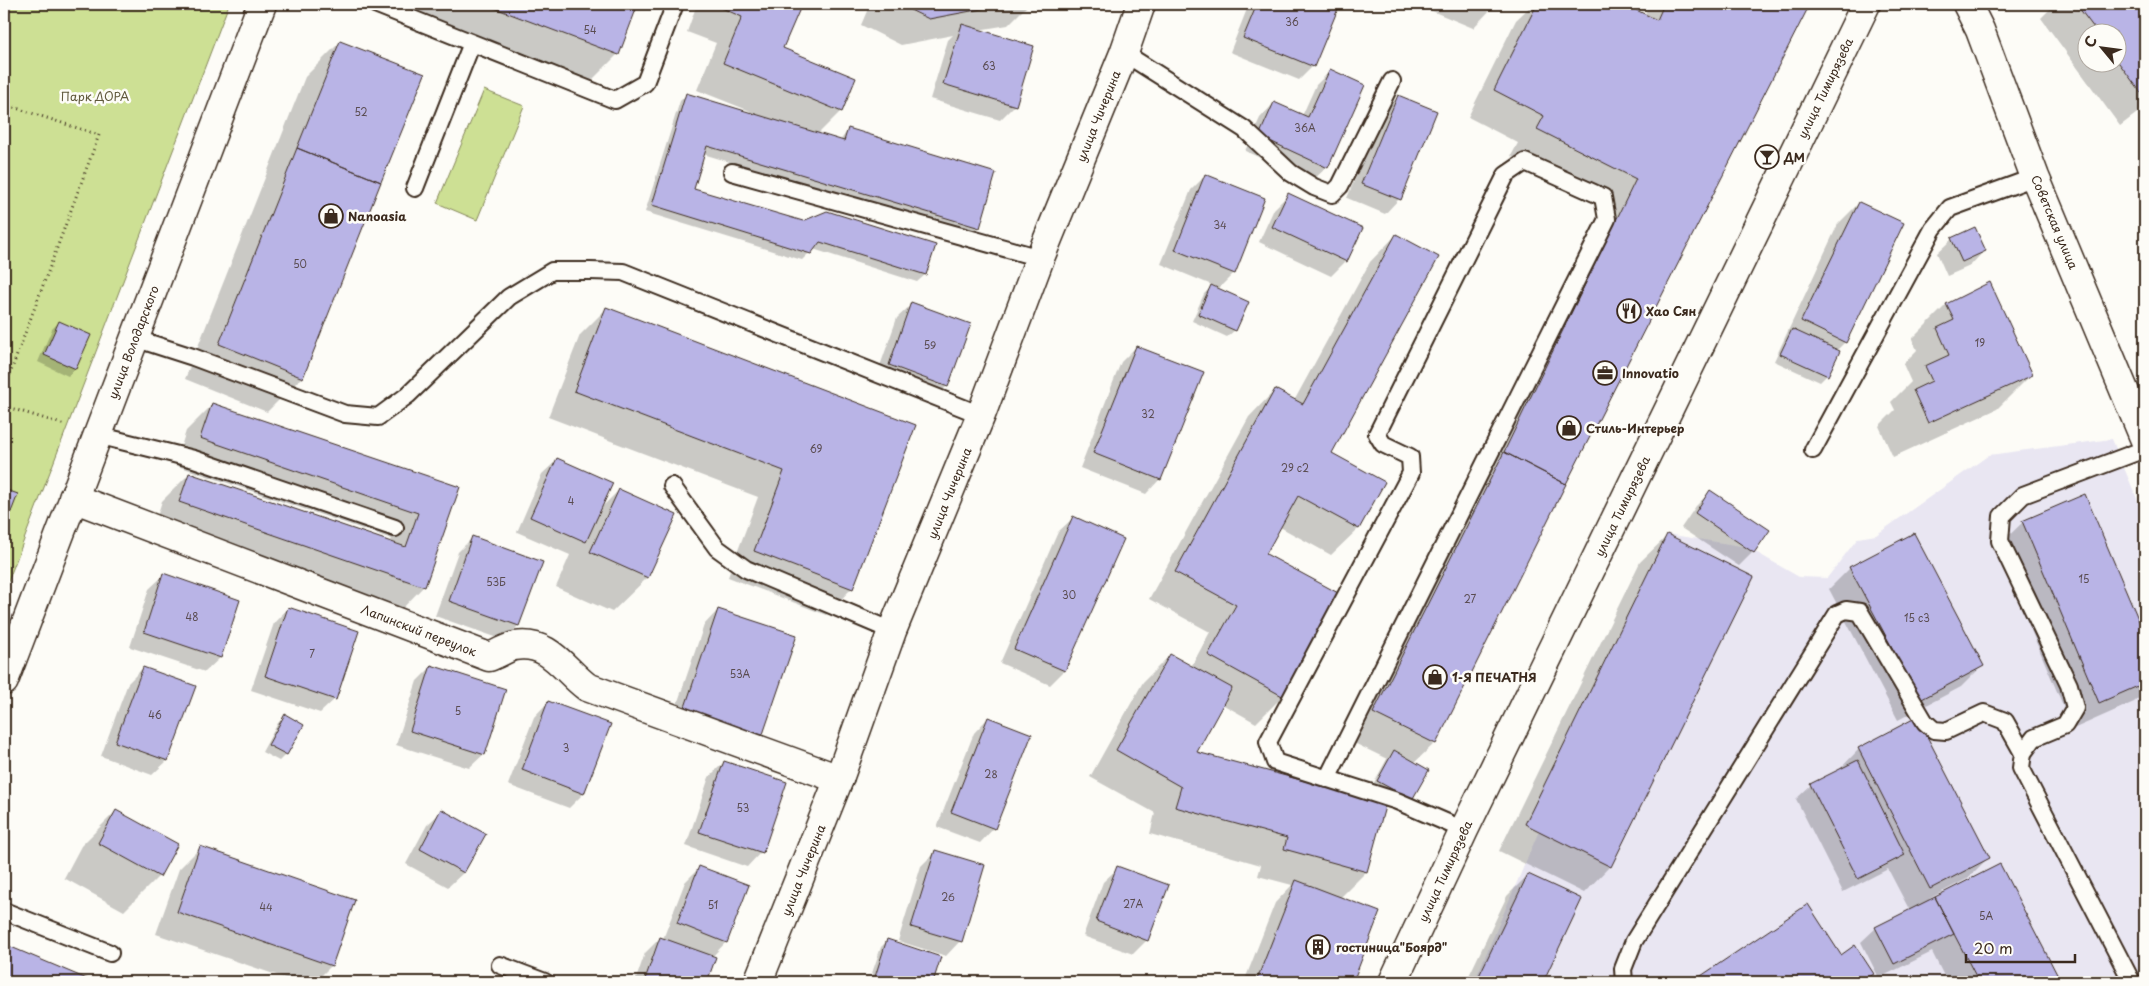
<svg xmlns="http://www.w3.org/2000/svg" width="2149" height="986" font-family="'Playpen Sans',sans-serif">
	<rect width="100%" height="100%" fill="#fdfcf7"/>
	<filter id="ink" filterUnits="userSpaceOnUse"><feTurbulence type="fractalNoise" baseFrequency=".02" numOctaves="2"/><feDisplacementMap in="SourceGraphic" scale="10" xChannelSelector="R" yChannelSelector="G"/><feConvolveMatrix kernelMatrix="1 2 1 2 8 2 1 2 1" color-interpolation-filters="sRGB"/></filter>
	<g filter="url(#ink)">
		<path fill="#e9e6f2" d="M2112 439 2145 518V982H1474L1667 534 1747 547 1799 577 1827 578 1858 538 1876 535 1989 455Z"/>
		<path fill="#cde094" stroke="#848559" d="M4 4H229L4 592Z
			M484 90 524 106 477 220 437 203Z"/>
		<path fill="#0003" fill-rule="evenodd" d="M358 4H637L618 54 583 89Z
			M697 4H800L782 49 841 111 818 134 840 141 848 130 979 227 971 234 703 154 692 189 925 275 917 282 813 249 802 260 645 212 680 101 687 94 749 113 750 111 697 90 716 43 687 32Z
			M870 4H1029L1008 25 978 30 1015 105 1000 120 930 99 948 40 953 35 901 45 861 25Z
			M1249 4H1338L1313 66 1299 80 1230 52Z
			M1415 4H1496L1473 28Z
			M1533 4H1621L1644 15 1647 10 1632 4H1809L1435 743 1414 763 1411 799 1371 788 1387 759 1348 740 1611 206 1511 156 1518 143 1468 117 1516 20Z
			M2055 4H2145V107L2120 126 2041 18ZM2086 32H2116V62H2086Z
			M340 42 302 377 267 412 185 379 305 77Z
			M1330 71 1327 167 1312 181 1245 151 1260 118 1274 103 1302 116 1316 85Z
			M1398 97 1399 199 1385 214 1347 198 1384 111Z
			M1205 176 1234 273 1219 288 1161 264 1191 190Z
			M1288 195 1346 261 1331 276 1259 242 1274 209Z
			M1859 203 1845 342 1836 351 1827 375 1820 382 1774 361 1838 224Z
			M1396 235 1330 453 1384 483 1358 529 1331 555 1280 527 1265 554 1283 696 1256 723 1222 704 1195 753 1384 804 1366 872 1340 898 1378 913 1352 982H1244L1275 903 1292 885 1258 876 1261 865 1150 834 1155 813 1090 777 1143 682 1170 655 1191 667 1210 632 1149 599 1249 417 1275 390 1294 401 1370 262Z
			M1952 239 1984 251 1970 266 1947 276 1937 253Z
			M1211 287 1235 330 1227 337 1192 321 1204 294Z
			M912 304 947 386 932 400 875 380 897 318Z
			M1946 305 2032 374 1997 409 1893 457 1879 426 1895 410 1891 402 1911 382 1903 364 1917 350 1912 339Z
			M606 309 914 426 852 588 826 615 728 577 758 497 548 417 580 335Z
			M59 322 89 335 75 369 68 376 38 362 52 329Z
			M1136 347 1160 479 1146 494 1080 468 1121 362Z
			M212 405 458 488 424 586 398 613 153 529 162 501 189 474 390 543 392 539 175 465 186 431Z
			M557 460 600 509 619 490 675 516 647 578 612 612 556 587 570 555 517 532 542 474Z
			M1710 492 1753 552 1739 566 1681 528 1696 506Z
			M2084 495 2145 639V692L2134 702 2073 729 1996 548 2023 522Z
			M1073 518 1064 671 1050 685 1000 663 1058 532Z
			M1667 536 1610 866 1584 893 1499 851 1640 562Z
			M472 538 518 626 504 640 435 616 458 552Z
			M1850 568 1982 666 1961 687 1898 720 1829 589Z
			M164 575 220 658 205 672 130 647 149 589Z
			M288 608 335 699 320 713 251 690 274 623Z
			M718 610 795 636 670 725 704 625Z
			M431 667 484 754 469 768 396 745 417 681Z
			M143 668 167 761 152 775 101 756 128 683Z
			M548 702 583 794 569 808 508 785 534 717Z
			M285 716 302 725 286 754 279 761 262 752 278 723Z
			M988 718 994 828 980 843 937 827 974 733Z
			M1859 749 1988 858 1967 879 1934 896 1929 899 1930 901 2000 866 2059 982H1947L1932 952 1879 978 1861 942 1876 928 1910 911 1888 869 1843 892 1796 799 1811 785 1838 771Z
			M724 762 761 852 747 867 686 846 709 777Z
			M116 811 176 845 159 876 124 911 64 878 81 846Z
			M442 811 484 834 463 873 448 887 406 864 427 825Z
			M200 848 331 966 315 982H297L156 934 179 869Z
			M936 851 960 941 946 956 898 941 921 866Z
			M699 868 726 942 712 957 715 958 706 982H635L645 953 660 938 663 939 685 882Z
			M1118 868 1147 940 1133 954 1083 936 1103 882Z
			M1528 875 1581 900 1541 982H1466L1507 896Z
			M1808 906 1841 956 1872 974 1864 982H1694Z
			M888 940 940 958 932 982H869L881 947Z
			M4 946 92 982H4Z"/>
		<path fill="#b9b4e6" stroke="#3b2a1e" d="M484 4H638L619 55Z
			M713 4H802L783 48 856 78 842 112 723 63 742 17Z
			M898 4H1008L929 19Z
			M1257 4H1340L1314 67 1243 38Z
			M1537 4H1624L1657 20 1664 4H1810L1566 484 1504 452 1636 179 1537 129 1544 116 1494 90Z
			M2076 4H2145V98L2116 59V32H2097Z
			M962 24 1034 46 1016 106 943 84Z
			M340 41 425 74 381 182 297 148Z
			M1330 69 1365 85 1328 168 1259 136 1274 102 1308 117Z
			M686 93 844 141 848 128 996 173 980 228 707 146 694 189 803 221 827 211 936 245 926 275 820 242 811 254 652 205Z
			M1398 95 1437 111 1401 200 1361 184Z
			M297 148 381 182 303 378 219 344Z
			M1205 174 1265 198 1235 274 1175 250Z
			M1288 193 1363 228 1347 262 1272 227Z
			M1859 202 1904 223 1846 343 1801 321Z
			M1975 227 1986 251 1962 262 1951 238Z
			M1396 234 1439 257 1332 453 1385 482 1359 529 1298 496 1266 554 1340 594 1284 697 1208 655 1236 605 1175 572 1275 389 1303 404Z
			M1990 282 2033 375 1928 423 1913 390 1932 381 1925 366 1949 355 1937 328 1954 320 1946 304Z
			M1211 285 1249 302 1236 331 1198 314Z
			M911 302 971 324 948 387 889 365Z
			M606 307 916 425 853 589 754 551 784 471 574 391Z
			M59 321 91 335 76 369 44 355Z
			M1792 329 1840 351 1828 376 1780 354Z
			M1136 346 1204 372 1161 480 1093 453Z
			M212 403 460 487 425 587 179 502 189 473 406 547 418 513 200 438Z
			M1504 452 1566 484 1436 744 1373 713Z
			M557 458 613 483 586 542 530 517Z
			M4 489 18 494 6 525 4 524Z
			M619 489 677 515 648 578 590 552Z
			M1710 490 1770 530 1754 553 1695 513Z
			M2085 494 2145 635V683L2099 703 2022 521Z
			M1073 516 1124 539 1065 671 1014 649Z
			M1914 533 1984 666 1920 700 1849 567Z
			M1667 534 1754 577 1611 867 1525 824Z
			M472 536 543 562 519 626 449 601Z
			M163 573 240 600 221 658 144 632Z
			M288 607 359 631 336 700 265 676Z
			M718 609 797 635 762 737 684 710Z
			M1170 654 1232 688 1197 752 1386 803 1367 872 1284 849 1287 838 1175 807 1181 787 1116 750Z
			M431 665 506 689 485 755 410 731Z
			M143 667 196 686 168 761 115 742Z
			M548 701 611 724 584 794 522 770Z
			M285 714 304 725 287 755 268 745Z
			M988 717 1032 734 995 829 951 812Z
			M1917 717 1990 858 1930 889 1858 748Z
			M1394 750 1429 770 1412 800 1377 781Z
			M1858 760 1905 855 1858 879 1810 784Z
			M724 761 787 782 763 853 699 832Z
			M441 809 486 834 464 873 420 849Z
			M116 810 178 844 160 877 98 843Z
			M200 846 355 900 332 966 177 912Z
			M935 850 985 865 962 942 911 927Z
			M2000 864 2061 982H1979L1954 934 1935 897Z
			M699 866 749 885 727 943 677 923Z
			M1117 866 1169 885 1148 941 1096 921Z
			M1528 874 1582 899 1543 982H1476Z
			M1296 880 1380 912 1353 982H1256Z
			M1935 897 1954 934 1894 964 1875 927Z
			M1808 904 1841 955 1855 945 1874 974 1861 982H1692Z
			M660 937 716 957 707 982H644Z
			M887 939 941 957 933 982H880L874 980Z
			M4 944 94 982H4Z"/>
		<g fill="none" stroke-linecap="round" stroke-linejoin="round">
			<g stroke="#3b2a1e" stroke-width="20">
				<path id="lane" d="M375 4 615 100 645 83 675 4
					M1124 53 1244 129 1291 173 1314 187 1332 194 1340 186 1392 81
					M732 172 1040 258
					M415 188 472 43
					M134 338 193 357 345 414 378 417 408 395 509 297 552 271H590L623 272 981 415
					M97 435 194 459 395 528
					M1813 450 1933 229 1950 208 2035 177
					M672 486 717 548 746 569 892 631
					M1327 779 1607 219 1603 197 1525 162 1506 175 1377 434 1383 444 1410 457 1411 473 1268 742 1275 762 1397 801 1464 830
					M4 911 110 953
					M500 965 545 982
					M1624 982 1623 969 1634 941 1837 614 1846 610 1860 612 1925 722 1934 730 1946 731 1984 713 2005 721 2023 753
					M2132 982 2021 768 2023 753 2034 738 2065 725 2075 708 2069 685 2000 541 2002 516 2023 495 2145 449"/>
			</g>
			<g stroke="#3b2a1e" stroke-width="31">
				<path id="street" d="M73 498 489 657C498 654 508 647 515 646 549 640 564 670 587 687L839 779
					M4 681 262 4
					M1393 982 1464 830 1866 4"/>
			</g>
			<g stroke="#3b2a1e" stroke-width="31">
				<path id="secondary" d="M1967 4 1980 30 2035 177 2145 440
					M758 982 839 779 892 631 981 415 1040 258 1124 53 1141 4"/>
			</g>
			<path stroke="#3b2a1e" stroke-width="3" stroke-dasharray="1 4" stroke-linecap="butt" d="M4 104 99 135 4 390
				M4 406 65 425"/>
			<use href="#lane" stroke="#fdfcf7" stroke-width="16"/>
			<use href="#street" stroke="#fdfcf7" stroke-width="28"/>
			<use href="#secondary" stroke="#fdfcf7" stroke-width="28"/>
		</g>
	</g>
	<defs>
		<g id="bar-ring" transform="scale(1.25)"><circle r="9.5" fill="#fdfcf7" stroke="#3b2a1e" stroke-width="1.5"/><path d="M-6-5H6L.8 .8V4.5H3.5V6h-7V4.5H-.8V.8Z" fill="#3b2a1e"/></g>
		<g id="shop-ring" transform="scale(1.25)"><circle r="9.5" fill="#fdfcf7" stroke="#3b2a1e" stroke-width="1.5"/><path d="M-5-2.5h2.3a2.7 3.5 0 0 1 5.4 0H5L5.5 6h-11ZM-1.5-2.5h3a1.5 2.3 0 0 0-3 0Z" fill="#3b2a1e"/></g>
		<g id="restaurant-ring" transform="scale(1.25)"><circle r="9.5" fill="#fdfcf7" stroke="#3b2a1e" stroke-width="1.5"/><path d="M-5-6h1v4h1v-4h1v4h1v-4h1v5L-1.5 .5V6h-2V.5L-5-1ZM5-6V6H3V1.5H1.5Q1.5-4 5-6Z" fill="#3b2a1e"/></g>
		<g id="office-ring" transform="scale(1.25)"><circle r="9.5" fill="#fdfcf7" stroke="#3b2a1e" stroke-width="1.5"/><path d="M-6-3h4V-5.5h4V-3h4V5H-6ZM-1-4.5V-3h2v-1.5ZM-6 0V1H6V0Z" fill="#3b2a1e"/></g>
		<g id="building-ring" transform="scale(1.25)"><circle r="9.5" fill="#fdfcf7" stroke="#3b2a1e" stroke-width="1.5"/><path d="M-4-6H4V6H1V3H-1V6H-4ZM-2.5-4.3h1.7v1.8h-1.7ZM.8-4.3h1.7v1.8H.8ZM-2.5-1h1.7V.8h-1.7ZM.8-1h1.7V.8H.8Z" fill="#3b2a1e"/></g>
	</defs>
	<g fill-rule="evenodd">
		<use href="#bar-ring" x="1767" y="157"/>
		<use href="#shop-ring" x="331" y="216"/>
		<use href="#restaurant-ring" x="1629" y="311"/>
		<use href="#office-ring" x="1605" y="373"/>
		<use href="#shop-ring" x="1569" y="428"/>
		<use href="#shop-ring" x="1435" y="677"/>
		<use href="#building-ring" x="1318" y="947"/>
	</g>
	<g text-anchor="middle" dominant-baseline="central" stroke-width="5" stroke-linejoin="round" paint-order="stroke">
		<g font-size="10" fill="#5a4c50">
			<text x="1292" y="21">36</text>
			<text x="590" y="29">54</text>
			<text x="989" y="65">63</text>
			<text x="361" y="111">52</text>
			<text x="1305" y="127">36А</text>
			<text x="1220" y="224">34</text>
			<text x="300" y="263">50</text>
			<text x="1980" y="342">19</text>
			<text x="930" y="344">59</text>
			<text x="1148" y="413">32</text>
			<text x="816" y="448">69</text>
			<text x="1295" y="467">29 с2</text>
			<text x="571" y="500">4</text>
			<text x="2084" y="578">15</text>
			<text x="496" y="581">53Б</text>
			<text x="1069" y="594">30</text>
			<text x="1470" y="598">27</text>
			<text x="192" y="616">48</text>
			<text x="1917" y="617">15 с3</text>
			<text x="312" y="653">7</text>
			<text x="740" y="673">53А</text>
			<text x="458" y="710">5</text>
			<text x="155" y="714">46</text>
			<text x="566" y="747">3</text>
			<text x="991" y="773">28</text>
			<text x="743" y="807">53</text>
			<text x="948" y="896">26</text>
			<text x="1133" y="903">27А</text>
			<text x="713" y="904">51</text>
			<text x="266" y="906">44</text>
			<text x="1986" y="915">5А</text>
		</g>
		<g font-size="12" fill="#3b2a1e" stroke="#fdfcf7">
			<text transform="translate(1825 88) rotate(-64)">улица Тимирязева</text>
			<text transform="translate(1098 116) rotate(-68)">улица Чичерина</text>
			<text transform="translate(2055 222) rotate(67)">Советская улица</text>
			<text transform="translate(133 342) rotate(-69)">улица Володарского</text>
			<text transform="translate(949 493) rotate(-68)">улица Чичерина</text>
			<text transform="translate(1622 506) rotate(-64)">улица Тимирязева</text>
			<text transform="translate(419 630) rotate(21)">Лапинский переулок</text>
			<text transform="translate(803 870) rotate(-68)">улица Чичерина</text>
			<text transform="translate(1445 871) rotate(-65)">улица Тимирязева</text>
		</g>
		<g font-size="12" fill="#60583c" stroke="#fdfcf7">
			<text x="95" y="96">Парк ДОРА</text>
		</g>
		<g font-size="12" font-weight="bold" fill="#3b2a1e" stroke="#fdfcf7" text-anchor="start">
			<text x="1784" y="157">ДМ</text>
			<text x="348" y="216">Nanoasia</text>
			<text x="1646" y="311">Хао Сян</text>
			<text x="1622" y="373">Innovatio</text>
			<text x="1586" y="428">Стиль-Интерьер</text>
			<text x="1452" y="677">1-Я ПЕЧАТНЯ</text>
			<text x="1336" y="947">гостиница"Боярд"</text>
		</g>
	</g>
	<rect width="2149" height="986" fill="none" stroke="#fdfcf7" stroke-width="20"/>
	<rect x="10" y="10" width="2129" height="966" fill="none" stroke="#3b2a1e" stroke-width="2" filter="url(#ink)"/>
	<g transform="translate(2102 48) rotate(299)"><circle r="24" fill="#fdfcf7" stroke="#afa8a0"/>
	<path d="M0-4L9 19L0 12L-9 19Z" fill="#3b2a1e"/>
	<text y="-8" font-size="14" font-weight="bold" text-anchor="middle" fill="#3b2a1e">С</text>
	</g>
	<path d="M1966 954v8h109v-8" fill="none" stroke="#3b2a1e" stroke-width="2.5"/>
	<text x="1974" y="954" font-size="15" fill="#3b2a1e" stroke="#fdfcf7" stroke-width="4" paint-order="stroke">20 m</text>
</svg>
